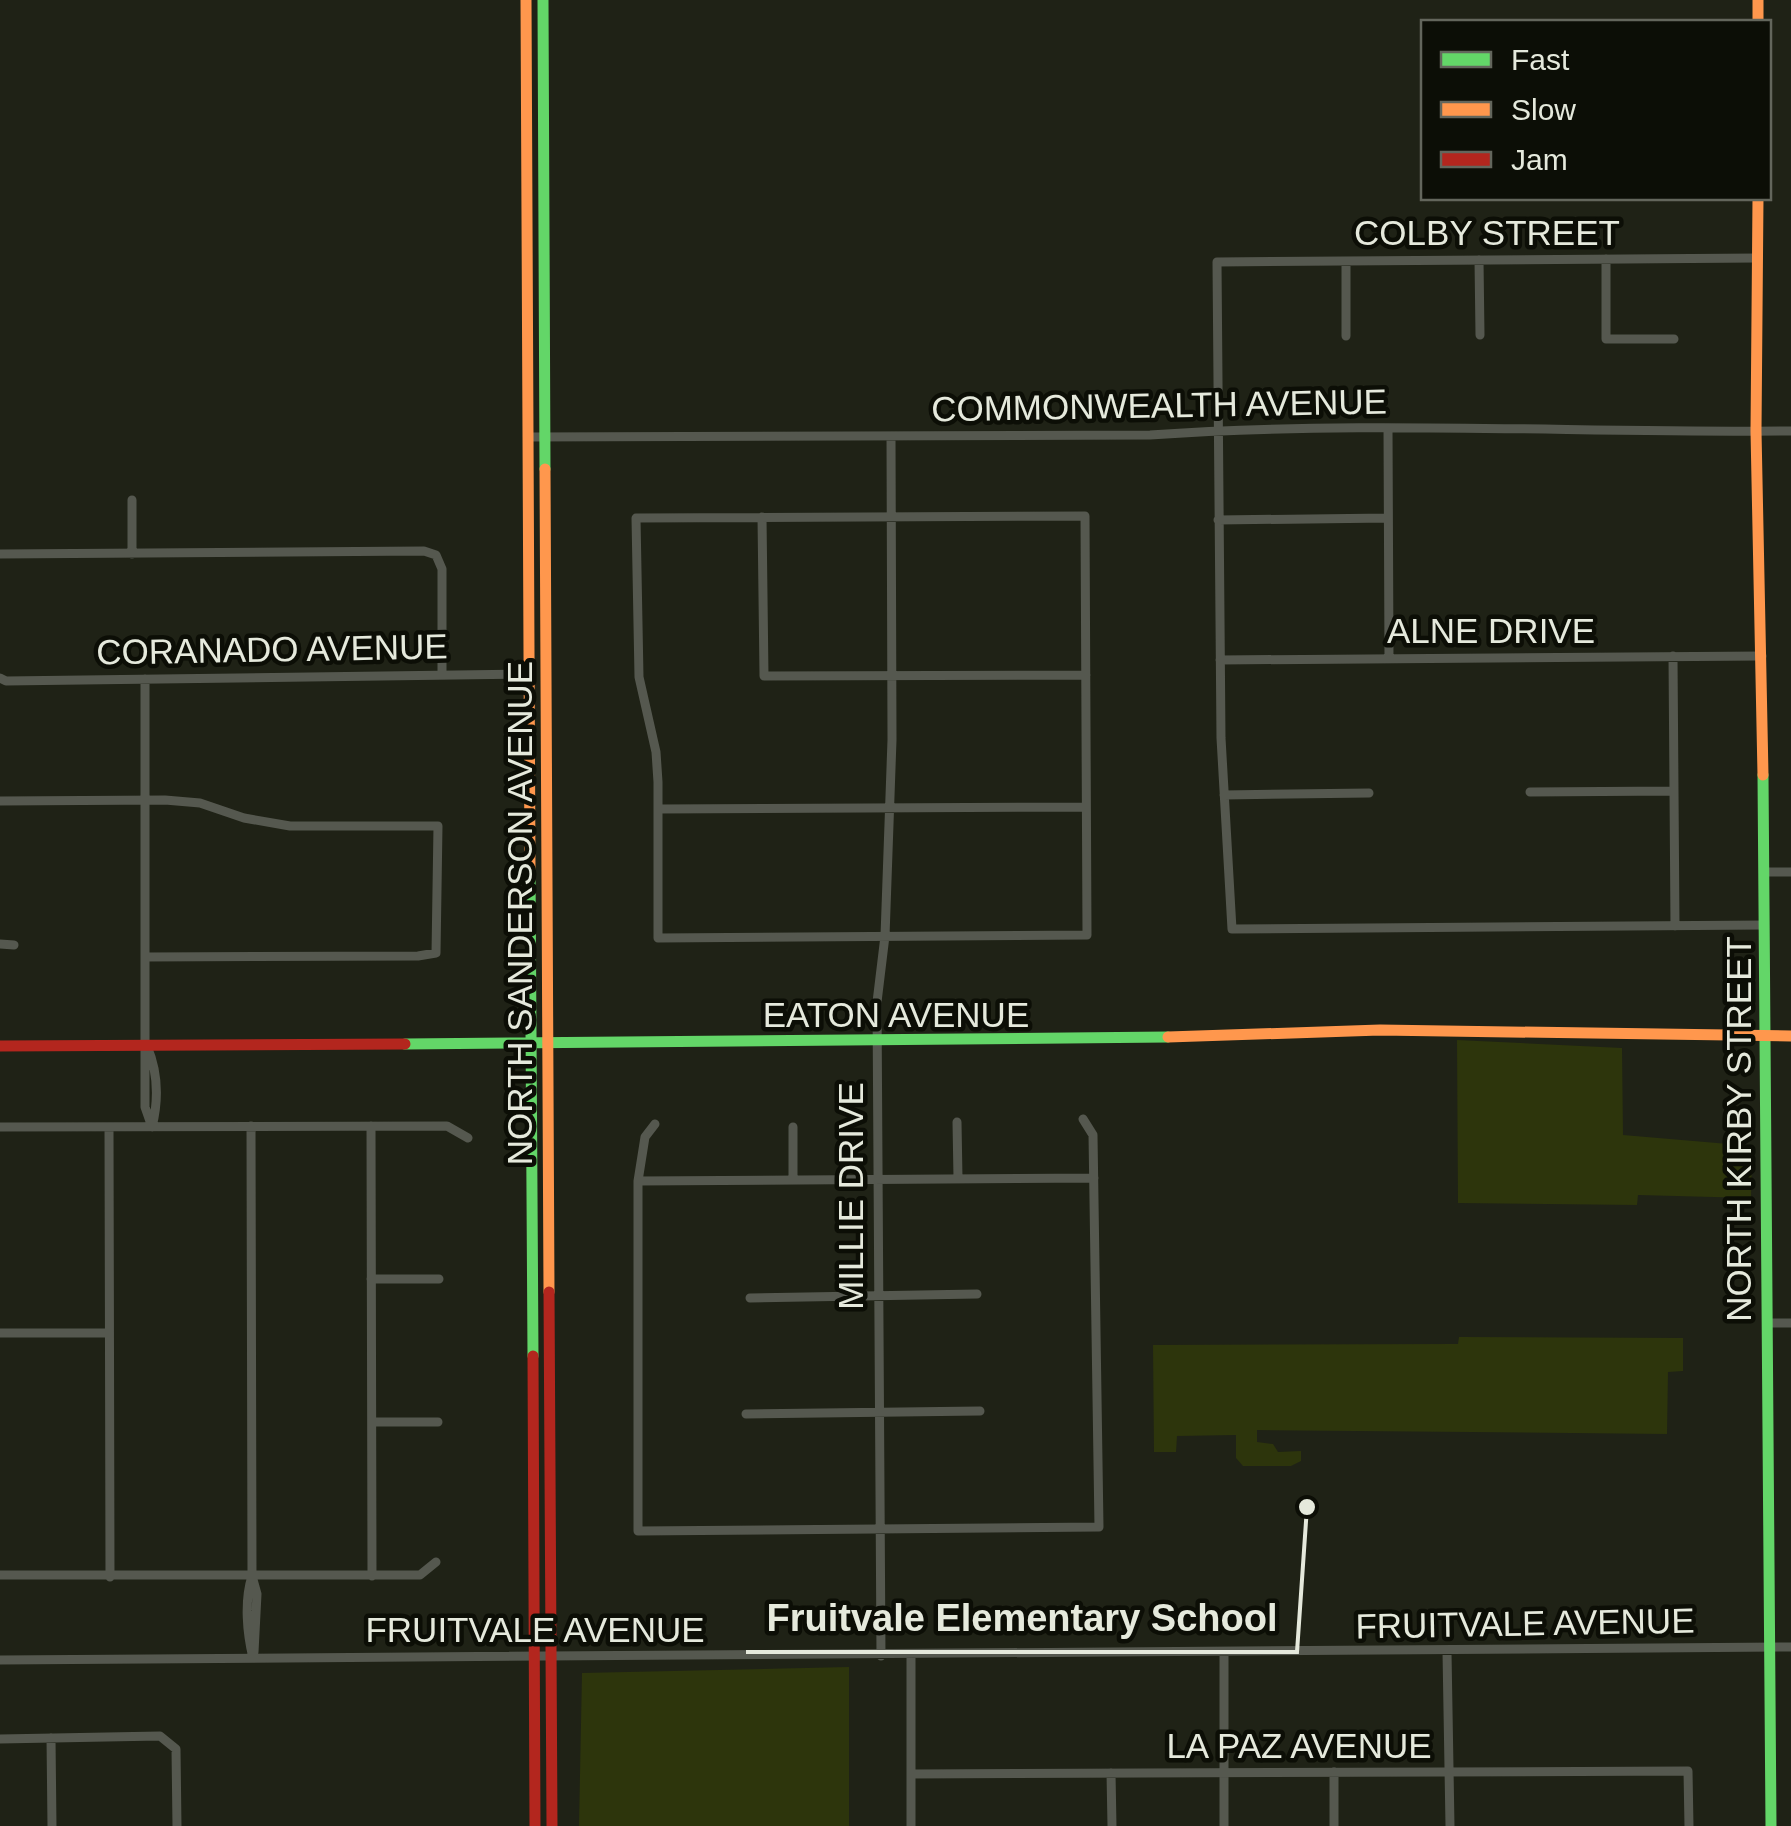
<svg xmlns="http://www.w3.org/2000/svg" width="1791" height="1826" font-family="Arial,sans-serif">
	<rect width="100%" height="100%" fill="#1f2216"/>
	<path fill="#2d350c" d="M1457 1040 1622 1048 1623 1135 1752 1146 1751 1198 1638 1195 1637 1205 1458 1203Z
		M1459 1337 1683 1338V1371L1668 1372 1667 1434 1257 1430V1442L1273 1444 1278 1452 1301 1451V1461L1291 1466H1243L1236 1458V1435L1177 1436 1176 1452H1154L1153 1345 1458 1344Z
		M849 1667V1826H579L582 1673Z"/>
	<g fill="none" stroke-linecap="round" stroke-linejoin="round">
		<path stroke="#55584f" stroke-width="9" d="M1758 258 1217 262 1221 738 1232 929 1764 925
			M1606 259V339H1674
			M1479 260 1480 335
			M1346 261V336
			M1388 428 1389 658
			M528 437 1150 435C1363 420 1577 433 1791 431
			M132 500V554
			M1085 516 1087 935 658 938V782L656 752 639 677 636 518Z
			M762 517 764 676 1086 675
			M1218 520 1388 518
			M0 554 424 551 436 555 442 569V674
			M1673 656 1675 926
			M1220 660 1762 656
			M0 678 6 681 531 674
			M145 679V1107L152 1127C159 1099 158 1072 147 1046
			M1530 792 1674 791
			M1224 795 1369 793
			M0 801 165 800 200 803 244 818 290 826H438L436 953 418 956 146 957
			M659 809 1086 807
			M1764 872H1791
			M0 944 14 945
			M957 1122 958 1178
			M655 1124 645 1137 638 1181V1531L1099 1527 1093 1135 1083 1119
			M251 1126 252 1576C244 1601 247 1633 253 1658
			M371 1126 372 1576
			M0 1127 447 1126 468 1138
			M109 1127 110 1577
			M793 1127V1178
			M638 1181 1094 1178
			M371 1279H439
			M750 1298 977 1294
			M1767 1323H1791
			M0 1333H109
			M746 1414 980 1411
			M372 1422H438
			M0 1575H420L436 1562
			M252 1576 257 1594 254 1652
			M1447 1652 1450 1826
			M1224 1653V1826
			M881 1656 877 1002 885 936 892 740 891 436
			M911 1656V1826
			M0 1660 1791 1647
			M51 1738 52 1826
			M0 1739 160 1736 176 1749 177 1826
			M1334 1772V1826
			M1111 1773 1112 1826
			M911 1774 1688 1771 1689 1826"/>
		<path stroke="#63d668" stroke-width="11" d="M543 0 545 469
			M1763 775 1771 1826
			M530 869 533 1356
			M405 1044 1168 1037"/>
		<path stroke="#ff974d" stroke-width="11" d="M526 0 530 869
			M1758 0V22
			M1758 198 1756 431 1763 775
			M545 469 549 1292
			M1168 1037 1380 1030 1791 1036"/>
		<path stroke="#b3261e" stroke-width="11" d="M0 1046 405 1044
			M549 1292 552 1826
			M533 1356 535 1826"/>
	</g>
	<g text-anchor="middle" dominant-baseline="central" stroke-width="9" stroke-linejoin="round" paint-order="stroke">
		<g font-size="35" fill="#e5e9dc" stroke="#0c0e06">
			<text x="1487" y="232">COLBY STREET</text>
			<text transform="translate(1159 405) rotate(-1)">COMMONWEALTH AVENUE</text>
			<text x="1491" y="630">ALNE DRIVE</text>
			<text transform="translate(272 649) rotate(-1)">CORANADO AVENUE</text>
			<text transform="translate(519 913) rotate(-90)">NORTH SANDERSON AVENUE</text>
			<text x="896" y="1014">EATON AVENUE</text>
			<text transform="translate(1738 1129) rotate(-90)">NORTH KIRBY STREET</text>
			<text transform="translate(850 1196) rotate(-90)">MILLIE DRIVE</text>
			<text transform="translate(1525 1623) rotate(-1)">FRUITVALE AVENUE</text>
			<text x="535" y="1629">FRUITVALE AVENUE</text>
			<text x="1299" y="1745">LA PAZ AVENUE</text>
		</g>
	</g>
	<path fill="none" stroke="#e5e9dc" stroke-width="4" d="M1307 1507L1297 1652H746"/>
	<circle fill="#e5e9dc" stroke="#0c0e06" stroke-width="4" cx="1307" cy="1507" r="10"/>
	<g font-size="38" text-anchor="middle" font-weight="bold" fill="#e5e9dc" stroke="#0c0e06" stroke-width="9" stroke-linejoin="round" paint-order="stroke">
		<text x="1022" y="1631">Fruitvale Elementary School</text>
	</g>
	<rect x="1421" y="20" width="350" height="180" fill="#0c0e06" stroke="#63665c" stroke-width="2.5"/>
	<rect x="1441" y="52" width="50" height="15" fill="#63d668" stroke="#63665c" stroke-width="2.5"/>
	<text x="1511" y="70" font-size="30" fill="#e5e9dc">Fast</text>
	<rect x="1441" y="102" width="50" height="15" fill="#ff974d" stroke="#63665c" stroke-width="2.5"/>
	<text x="1511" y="120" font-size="30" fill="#e5e9dc">Slow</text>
	<rect x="1441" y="152" width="50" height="15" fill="#b3261e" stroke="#63665c" stroke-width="2.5"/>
	<text x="1511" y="170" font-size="30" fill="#e5e9dc">Jam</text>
</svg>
